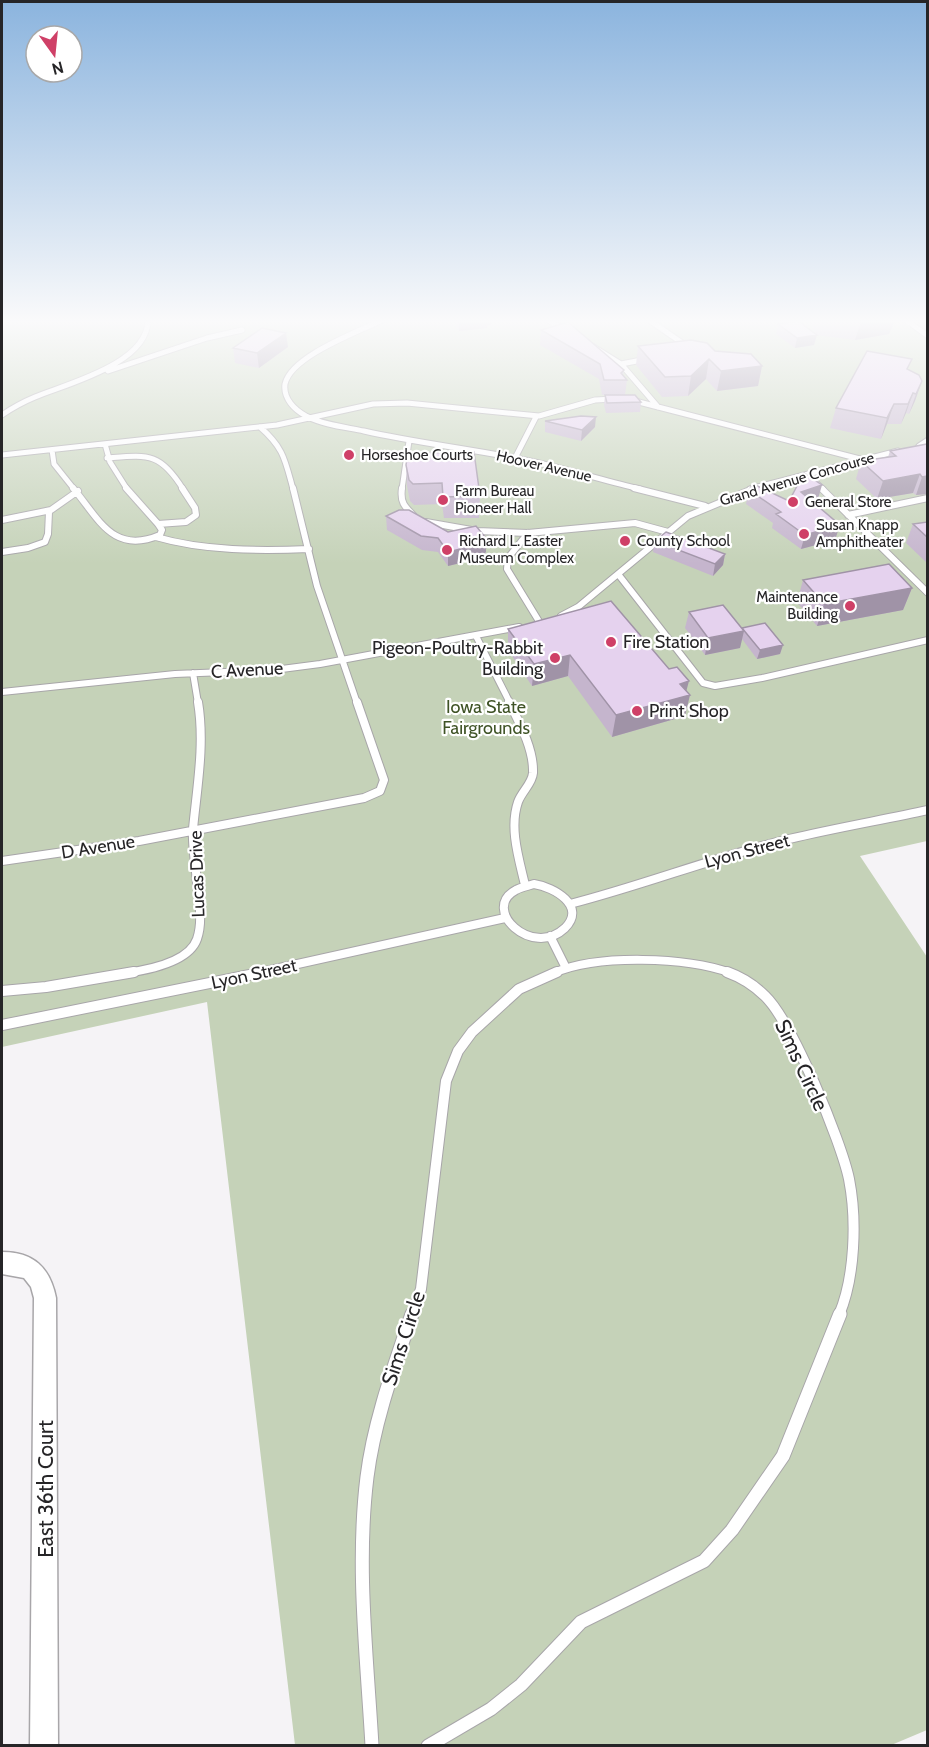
<svg xmlns="http://www.w3.org/2000/svg" width="929" height="1747" font-family="Cabin,sans-serif">
	<rect width="100%" height="100%" fill="#f5f3f6"/>
	<path fill="#c5d2b8" d="M2 320H927V841L860 856 927 957V1730L889 1746 295 1745 207 1002 2 1047Z"/>
	<g fill="none" stroke-linecap="round" stroke-linejoin="round">
		<g stroke="#a8a6a9" stroke-width="7">
			<path id="service-far4" d="M382 320C358 332 291 356 285 384 283 399 295 410 306 416 324 425 345 427 364 431 417 443 472 449 525 460 564 468 602 480 640 489
				M548 320 565 331
				M649 320 688 347
				M906 320 928 336
				M592 346 621 364 658 407
				M621 364 647 359
				M108 371 207 338 242 330
				M631 400 860 459
				M2 415C12 408 23 402 35 397 66 384 148 364 148 320
				M260 427C284 448 285 460 293 489
				M105 444 110 462 127 489
				M919 446 928 440
				M52 450 54 464 74 489
				M2 455 277 425 373 404 407 403 539 416 595 400 615 399
				M107 458C148 455 160 452 183 489
				M515 458 536 417
				M814 481 823 489
				M402 489 409 441
				M750 489 898 451"/>
		</g>
		<g stroke="#a8a6a9" stroke-width="8">
			<path id="service-far3" d="M73 488C99 519 113 555 160 535L162 530 158 524 126 488
				M293 488 317 586 357 703
				M402 488C400 502 404 506 414 516
				M634 488 705 506
				M821 488 928 593
				M848 515 928 498
				M2 520 51 510 78 491
				M426 522 477 531 528 533 635 523 668 532
				M158 524 186 522 196 515 195 508 182 488
				M528 533 508 558 507 569 540 623
				M156 537C204 551 260 551 309 549
				M2 552 28 548 45 542 48 534 49 512
				M618 574 703 683 715 686 762 678 928 640
				M561 616 578 607 688 516 755 488
				M476 636 510 703
				M193 673 198 703
				M2 692 175 674 274 670 320 664 519 627"/>
		</g>
		<g stroke="#a8a6a9" stroke-width="10">
			<path id="service-far2" d="M509 702C519 722 534 749 533 773 532 784 522 791 518 802 509 828 519 859 525 885
				M2 861 139 841 364 798 380 791 384 780 357 702
				M534 884C554 887 587 906 565 928 532 959 480 909 516 890 521 887 528 886 534 884Z
				M570 904C644 885 715 857 789 839 835 828 882 820 928 810
				M550 936 566 968
				M126 973C147 970 189 962 197 939 203 922 199 901 197 884 196 866 192 847 193 829 197 787 205 744 198 702
				M257 973 505 918
				M554 973C598 954 686 957 731 973"/>
		</g>
		<g stroke="#a8a6a9" stroke-width="12">
			<path id="service-far1" d="M727 972C741 977 755 986 765 996 792 1022 841 1141 849 1179 857 1220 855 1277 839 1315
				M2 991 46 987 134 972
				M2 1025 264 972
				M412 1315 421 1289 446 1081 458 1051 472 1032 519 989 557 972"/>
		</g>
		<g stroke="#a8a6a9" stroke-width="15">
			<path id="service" d="M372 1746C367 1657 356 1566 367 1477 374 1421 394 1367 412 1314
				M428 1746 491 1709 521 1685 581 1622 704 1561 732 1530 783 1456 840 1314"/>
		</g>
		<g stroke="#a8a6a9" stroke-width="3">
			<path id="minor" d="M2 1252C34 1252 50 1268 56 1298L58 1746H30L34 1298 31 1287 24 1278 2 1274Z"/>
		</g>
		<use href="#service-far4" stroke="#fff" stroke-width="5"/>
		<use href="#service-far3" stroke="#fff" stroke-width="6"/>
		<use href="#service-far2" stroke="#fff" stroke-width="8"/>
		<use href="#service-far1" stroke="#fff" stroke-width="10"/>
		<use href="#service" stroke="#fff" stroke-width="13"/>
		<use href="#minor" fill="#fff" fill-rule="evenodd"/>
	</g>
	<path fill="#c5b5cd" d="M452 320H492L491 325 487 326V328L459 331Z
		M808 320H895L889 334 855 340 816 335 814 345 795 348 776 334 778 324 816 334Z
		M541 330 624 370 623 375 627 380 625 395 641 402 640 412 606 413 604 405 605 395H602L599 379 540 345Z
		M638 346 715 351 762 366 758 386 717 391 706 379 688 396 662 397 636 365Z
		M288 347 259 368 235 363 233 348Z
		M922 381 915 401 909 414 906 413 901 424H887L881 439 830 428 836 408Z
		M545 421 595 427 581 441 545 432Z
		M927 444V494L916 495 913 493 877 499 856 479 861 461 888 457 890 451Z
		M406 465 480 496 479 518H444L442 504 414 505 410 501 407 486Z
		M749 490 789 501 818 499 812 501 835 540 801 549 772 528 773 523 746 504Z
		M386 516 448 532 486 552 485 553V557L448 566 438 552 422 550 387 530Z
		M927 522V563L906 543 913 524Z
		M655 541 725 554 723 565 713 576 653 552Z
		M803 580 912 588 903 610 817 626 797 602Z
		M689 612 742 629 783 645 780 654 757 659 742 639 740 648 705 655 685 628Z
		M508 629 686 691 685 716 612 737 568 676 532 686 508 650Z"/>
	<path fill="#a093a7" d="M459 320H492L491 325 487 326V328L459 331Z
		M867 320H895L889 334 855 340 861 321Z
		M286 333 288 347 259 368 257 353Z
		M817 335 814 345 795 348 797 338Z
		M709 359 706 379 688 396 691 376Z
		M762 366 758 386 717 391 721 371Z
		M922 381 915 401 909 414 916 394Z
		M913 393 906 413 901 424 908 404Z
		M894 404 887 424 881 439 887 418Z
		M596 417 595 427 581 441 582 430Z
		M920 474 913 493 877 499 883 481Z
		M927 476V494L916 495 922 477Z
		M822 485 818 499 797 506 801 492Z
		M840 525 835 540 801 549 805 535Z
		M486 538V552L485 553V557L448 566V552Z
		M725 554 723 565 713 576 715 564Z
		M912 588 903 610 817 626 824 604Z
		M744 631 740 648 705 655 708 638Z
		M783 645 780 654 757 659 760 650Z
		M570 655 568 676 532 686 534 664Z
		M689 681 685 696 690 695 685 716 612 737 616 715 680 684Z"/>
	<path fill="#e5d2ee" stroke="#a093a7" stroke-width="1.5" d="M798 321 817 335 797 338 778 324Z
		M568 322 624 370 621 373 627 380H604L600 364 541 330Z
		M262 328 286 333 257 353 233 348Z
		M691 340 707 343 715 351 751 354 762 366 721 371 709 359 691 376 665 377 638 346Z
		M867 351 912 359 907 369 919 375 922 381 916 394 913 393 908 404H894L887 418 836 408Z
		M605 395H635L641 402 607 403Z
		M581 416 596 417 582 430 545 421Z
		M927 444V476L922 477 920 474 883 481 861 461 896 456 890 451Z
		M474 452 480 496 443 497 442 483 413 484 409 480 406 465 408 453Z
		M804 473 822 485 801 492 840 525 805 535 776 514 781 512 749 490 753 484 789 501Z
		M399 510H409L448 532 476 526 486 538 482 539 485 543 448 552 438 538 421 536 386 516Z
		M927 522V537L913 524Z
		M666 532 725 554 715 564 655 541Z
		M889 564 912 588 824 604 803 580Z
		M611 601 669 669 677 667 689 681 680 684 690 695 616 715 570 655 534 664 508 629Z
		M723 605 744 631 708 638 689 612Z
		M765 623 783 645 760 650 742 628Z"/>
	<linearGradient id="sky" x2="0" y2="1"><stop stop-color="#8bb4de"/><stop offset="0.57" stop-color="#fafafb"/><stop offset="1" stop-color="#fafafb" stop-opacity="0"/></linearGradient>
	<rect width="929" height="564" fill="url(#sky)"/>
	<g fill="#cf4067" stroke="#fff" stroke-width="2">
		<circle cx="349" cy="455" r="6"/>
		<circle cx="443" cy="500" r="6"/>
		<circle cx="793" cy="502" r="6"/>
		<circle cx="804" cy="534" r="6"/>
		<circle cx="625" cy="541" r="6"/>
		<circle cx="447" cy="550" r="6"/>
		<circle cx="850" cy="606" r="6"/>
		<circle cx="611" cy="642" r="6"/>
		<circle cx="555" cy="658" r="6"/>
		<circle cx="637" cy="711" r="6"/>
	</g>
	<g text-anchor="middle" dominant-baseline="central" stroke-width="4.5" stroke-linejoin="round" paint-order="stroke">
		<g font-size="15" fill="#262527" stroke="#fff" text-anchor="start">
			<text x="361" y="455">Horseshoe Courts</text>
			<text x="455" y="491">Farm Bureau<tspan x="455" dy="17">Pioneer Hall</tspan></text>
			<text x="805" y="502">General Store</text>
			<text x="816" y="525">Susan Knapp<tspan x="816" dy="17">Amphitheater</tspan></text>
			<text x="459" y="541">Richard L. Easter<tspan x="459" dy="17">Museum Complex</tspan></text>
			<text x="637" y="541">County School</text>
			<text x="838" y="597" text-anchor="end">Maintenance<tspan x="838" dy="17">Building</tspan></text>
		</g>
		<g font-size="15" fill="#262527" stroke="#fff">
			<text transform="translate(544 466) rotate(13)">Hoover Avenue</text>
			<text transform="translate(797 479) rotate(-16)">Grand Avenue Concourse</text>
		</g>
		<g font-size="18" fill="#262527" stroke="#fff" text-anchor="start">
			<text x="623" y="642">Fire Station</text>
			<text x="543" y="648" text-anchor="end">Pigeon-Poultry-Rabbit<tspan x="543" dy="21">Building</tspan></text>
			<text x="649" y="711">Print Shop</text>
		</g>
		<g font-size="18" fill="#262527" stroke="#fff">
			<text transform="translate(247 670) rotate(-3)">C Avenue</text>
			<text transform="translate(98 847) rotate(-9)">D Avenue</text>
			<text transform="translate(747 851) rotate(-15)">Lyon Street</text>
			<text transform="translate(197 874) rotate(-92)">Lucas Drive</text>
			<text transform="translate(254 974) rotate(-12)">Lyon Street</text>
		</g>
		<g font-size="18" fill="#3f5326" stroke="#fff">
			<text x="486" y="707">Iowa State<tspan x="486" dy="21">Fairgrounds</tspan></text>
		</g>
		<g font-size="21" fill="#262527" stroke="#fff">
			<text transform="translate(802 1065) rotate(65)">Sims Circle</text>
			<text transform="translate(403 1338) rotate(-72)">Sims Circle</text>
			<text transform="translate(45 1489) rotate(-90)">East 36th Court</text>
		</g>
	</g>
	<rect width="929" height="1747" fill="none" stroke="#262527" stroke-width="6"/>
	<g transform="translate(54 54) rotate(165)"><circle r="28" fill="#ffffff" stroke="#a8a8a9" stroke-width="1.5"/>
	<path d="M0-4.5L10 22L0 15L-10 22Z" fill="#cf4067"/>
	<text y="-9" font-size="16" font-weight="bold" text-anchor="middle" fill="#262527">N</text>
	</g>
</svg>
